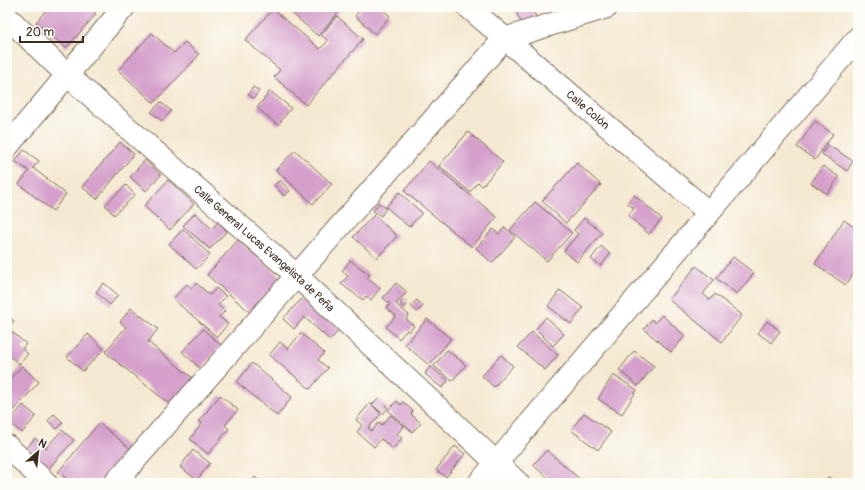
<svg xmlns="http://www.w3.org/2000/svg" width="865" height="490" font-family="Pangolin,sans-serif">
	<rect width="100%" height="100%" fill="#fdfcf7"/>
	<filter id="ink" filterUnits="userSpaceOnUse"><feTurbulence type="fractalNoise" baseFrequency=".025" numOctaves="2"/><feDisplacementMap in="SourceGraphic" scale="8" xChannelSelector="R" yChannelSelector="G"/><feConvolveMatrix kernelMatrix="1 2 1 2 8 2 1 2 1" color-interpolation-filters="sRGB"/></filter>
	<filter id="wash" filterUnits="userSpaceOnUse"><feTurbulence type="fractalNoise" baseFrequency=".012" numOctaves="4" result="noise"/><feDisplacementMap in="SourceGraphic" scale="16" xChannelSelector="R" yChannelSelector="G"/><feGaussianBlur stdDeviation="0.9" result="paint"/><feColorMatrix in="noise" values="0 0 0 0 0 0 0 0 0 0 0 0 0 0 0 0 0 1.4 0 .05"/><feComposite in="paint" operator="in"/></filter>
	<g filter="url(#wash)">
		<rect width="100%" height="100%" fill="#f4e8d0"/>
		<g id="blocks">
			<path fill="#d49fcb" d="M49 7H88L96 14 66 48 36 22Z
				M285 7H343L318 36Z
				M359 7H382L381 8 390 16 375 34 355 16 361 9Z
				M527 7H532L536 17 522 24 516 12Z
				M273 9 320 49 328 41 321 35 337 16 363 39 306 105 274 77 280 70 245 40Z
				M152 33 174 53 185 42 199 55 154 103 118 70Z
				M253 87 259 91 254 98 248 95Z
				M270 91 291 108 278 125 257 108Z
				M161 102 171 111 162 121 151 112Z
				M815 121 833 134 815 160 797 147Z
				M468 132 503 162 482 186 478 182 470 192 439 166Z
				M120 142 134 154 97 199 82 187Z
				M828 145 853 161 847 171 822 154Z
				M24 150 39 161 33 168 66 194 53 211 19 184 29 171 15 161Z
				M295 150 332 184 313 204 276 170Z
				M145 160 161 175 146 191 130 177Z
				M429 161 497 217 472 247 404 191Z
				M577 163 601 185 566 223 542 201Z
				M823 166 839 177 827 194 811 183Z
				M168 180 194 204 170 230 144 206Z
				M280 180 290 191 284 196 274 185Z
				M126 185 135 195 114 215 105 205Z
				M399 192 422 213 409 227 386 207Z
				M634 195 662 219 649 234 628 216 634 208 627 203Z
				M535 202 572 233 547 261 510 230Z
				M379 203 386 208 381 216 373 211Z
				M195 213 212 229 218 222 227 231 210 249 183 226Z
				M374 215 397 236 377 258 353 237Z
				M584 218 602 233 577 262 564 251 578 234 574 230Z
				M844 220 858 230V267L846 285 815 264Z
				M505 227 515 237 492 263 476 248 493 229 499 234Z
				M183 229 210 255 196 269 169 244Z
				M238 240 283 279 252 314 207 275Z
				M601 246 610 254 601 266 591 259Z
				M733 257 754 273 737 294 716 278Z
				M350 260 370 275 367 278 380 288 371 300 366 296 363 300 341 284 348 276 342 271Z
				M696 266 714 280 703 294 710 300 715 294 742 315 722 342 669 300Z
				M104 283 118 295 110 305 96 292Z
				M196 283 210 295 216 288 226 296 218 305 225 311 219 317 228 324 217 337 173 299 187 284 192 288Z
				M396 283 407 292 396 304 409 315 406 319 414 326 409 332 407 330 399 339 386 327 396 316 386 308 390 304 383 298Z
				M560 290 583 308 571 324 548 306Z
				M303 297 340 329 330 340 304 317 294 329 283 319Z
				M403 299 408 303 404 308 400 304Z
				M417 300 423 306 417 312 411 306Z
				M7 307 11 311 7 315 14 321 7 330Z
				M131 308 158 329 148 342 195 380 173 407 105 352 126 327 120 322Z
				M662 315 685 336 671 352 644 329 652 319 655 323Z
				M546 317 564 334 553 346 536 329Z
				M427 319 451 339 429 365 405 345Z
				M767 321 780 331 771 343 758 333Z
				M203 329 221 345 201 369 182 352Z
				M11 331 26 344 22 349 28 354 19 364 10 356 7 360V336Z
				M532 332 558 355 545 370 518 347Z
				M301 333 324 353 318 360 328 368 310 389 269 355 280 342 288 349Z
				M88 334 104 349 83 371 67 357Z
				M447 350 466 365 452 381 434 366Z
				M634 351 654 366 638 386 619 370Z
				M501 355 513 366 494 387 482 376Z
				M252 363 292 397 277 416 237 382Z
				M22 366 39 382 7 418V382Z
				M430 366 448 381 442 388 425 374Z
				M613 375 637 390 622 414 598 399Z
				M220 395 238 410 225 425 229 429 208 454 190 439 202 423 199 421Z
				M378 398 388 408 383 414 372 405Z
				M397 401 401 405 403 402 413 411 411 414 421 423 412 432 388 410Z
				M370 403 381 414 368 428 372 431 379 422 382 425 391 415 404 426 397 434 402 438 393 449 381 439 374 447 357 432 362 425 356 420Z
				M23 405 36 416 22 433 9 422Z
				M584 413 611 432 598 450 571 430Z
				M54 414 63 422 57 429 48 421Z
				M99 423 133 451 106 483H72L58 472Z
				M62 430 74 440 48 469 25 450 35 438 46 448Z
				M455 446 465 454 446 477 436 470Z
				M193 450 210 463 197 480 180 467Z
				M547 450 584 483H554L533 465Z
				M255 477 261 483H250Z
				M828 477 839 483H827L825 482Z"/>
		</g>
	</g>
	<g filter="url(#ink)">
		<use href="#blocks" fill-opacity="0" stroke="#7c6c5c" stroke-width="1"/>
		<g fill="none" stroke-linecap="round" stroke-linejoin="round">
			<g stroke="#7c6c5c" stroke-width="24">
				<g id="minor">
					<path id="s1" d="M468 7 708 212"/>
					<path id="s2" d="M7 17 66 74 296 275 518 483"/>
					<path d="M7 147 124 7"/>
					<path d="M7 446 46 483"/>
					<path d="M479 483 858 38"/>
				</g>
			</g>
			<g stroke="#7c6c5c" stroke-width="24">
				<path id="major" d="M115 483 504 39 607 7"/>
			</g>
			<use href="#minor" stroke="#fff" stroke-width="22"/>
			<use href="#major" stroke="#fff" stroke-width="22"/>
		</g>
	</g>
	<g text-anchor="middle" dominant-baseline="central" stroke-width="3.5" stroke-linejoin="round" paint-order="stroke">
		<g font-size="11" fill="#3b2a1e" stroke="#fdfcf7">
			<text stroke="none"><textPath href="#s1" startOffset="158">Calle Colón</textPath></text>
			<text stroke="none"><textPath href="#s2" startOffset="346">Calle General Lucas Evangelista de Peña</textPath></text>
		</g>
	</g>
	<rect width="865" height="490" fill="none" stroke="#fdfcf7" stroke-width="24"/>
	<g transform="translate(38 452) rotate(28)" stroke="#fdfcf7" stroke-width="3" paint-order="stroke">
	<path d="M0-3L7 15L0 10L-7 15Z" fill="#3b2a1e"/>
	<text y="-6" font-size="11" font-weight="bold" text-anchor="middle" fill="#3b2a1e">N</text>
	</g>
	<path d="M20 36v6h63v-6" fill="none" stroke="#3b2a1e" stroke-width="2"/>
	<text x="26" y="36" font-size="12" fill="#3b2a1e" stroke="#fdfcf7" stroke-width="3" paint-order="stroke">20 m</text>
</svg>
